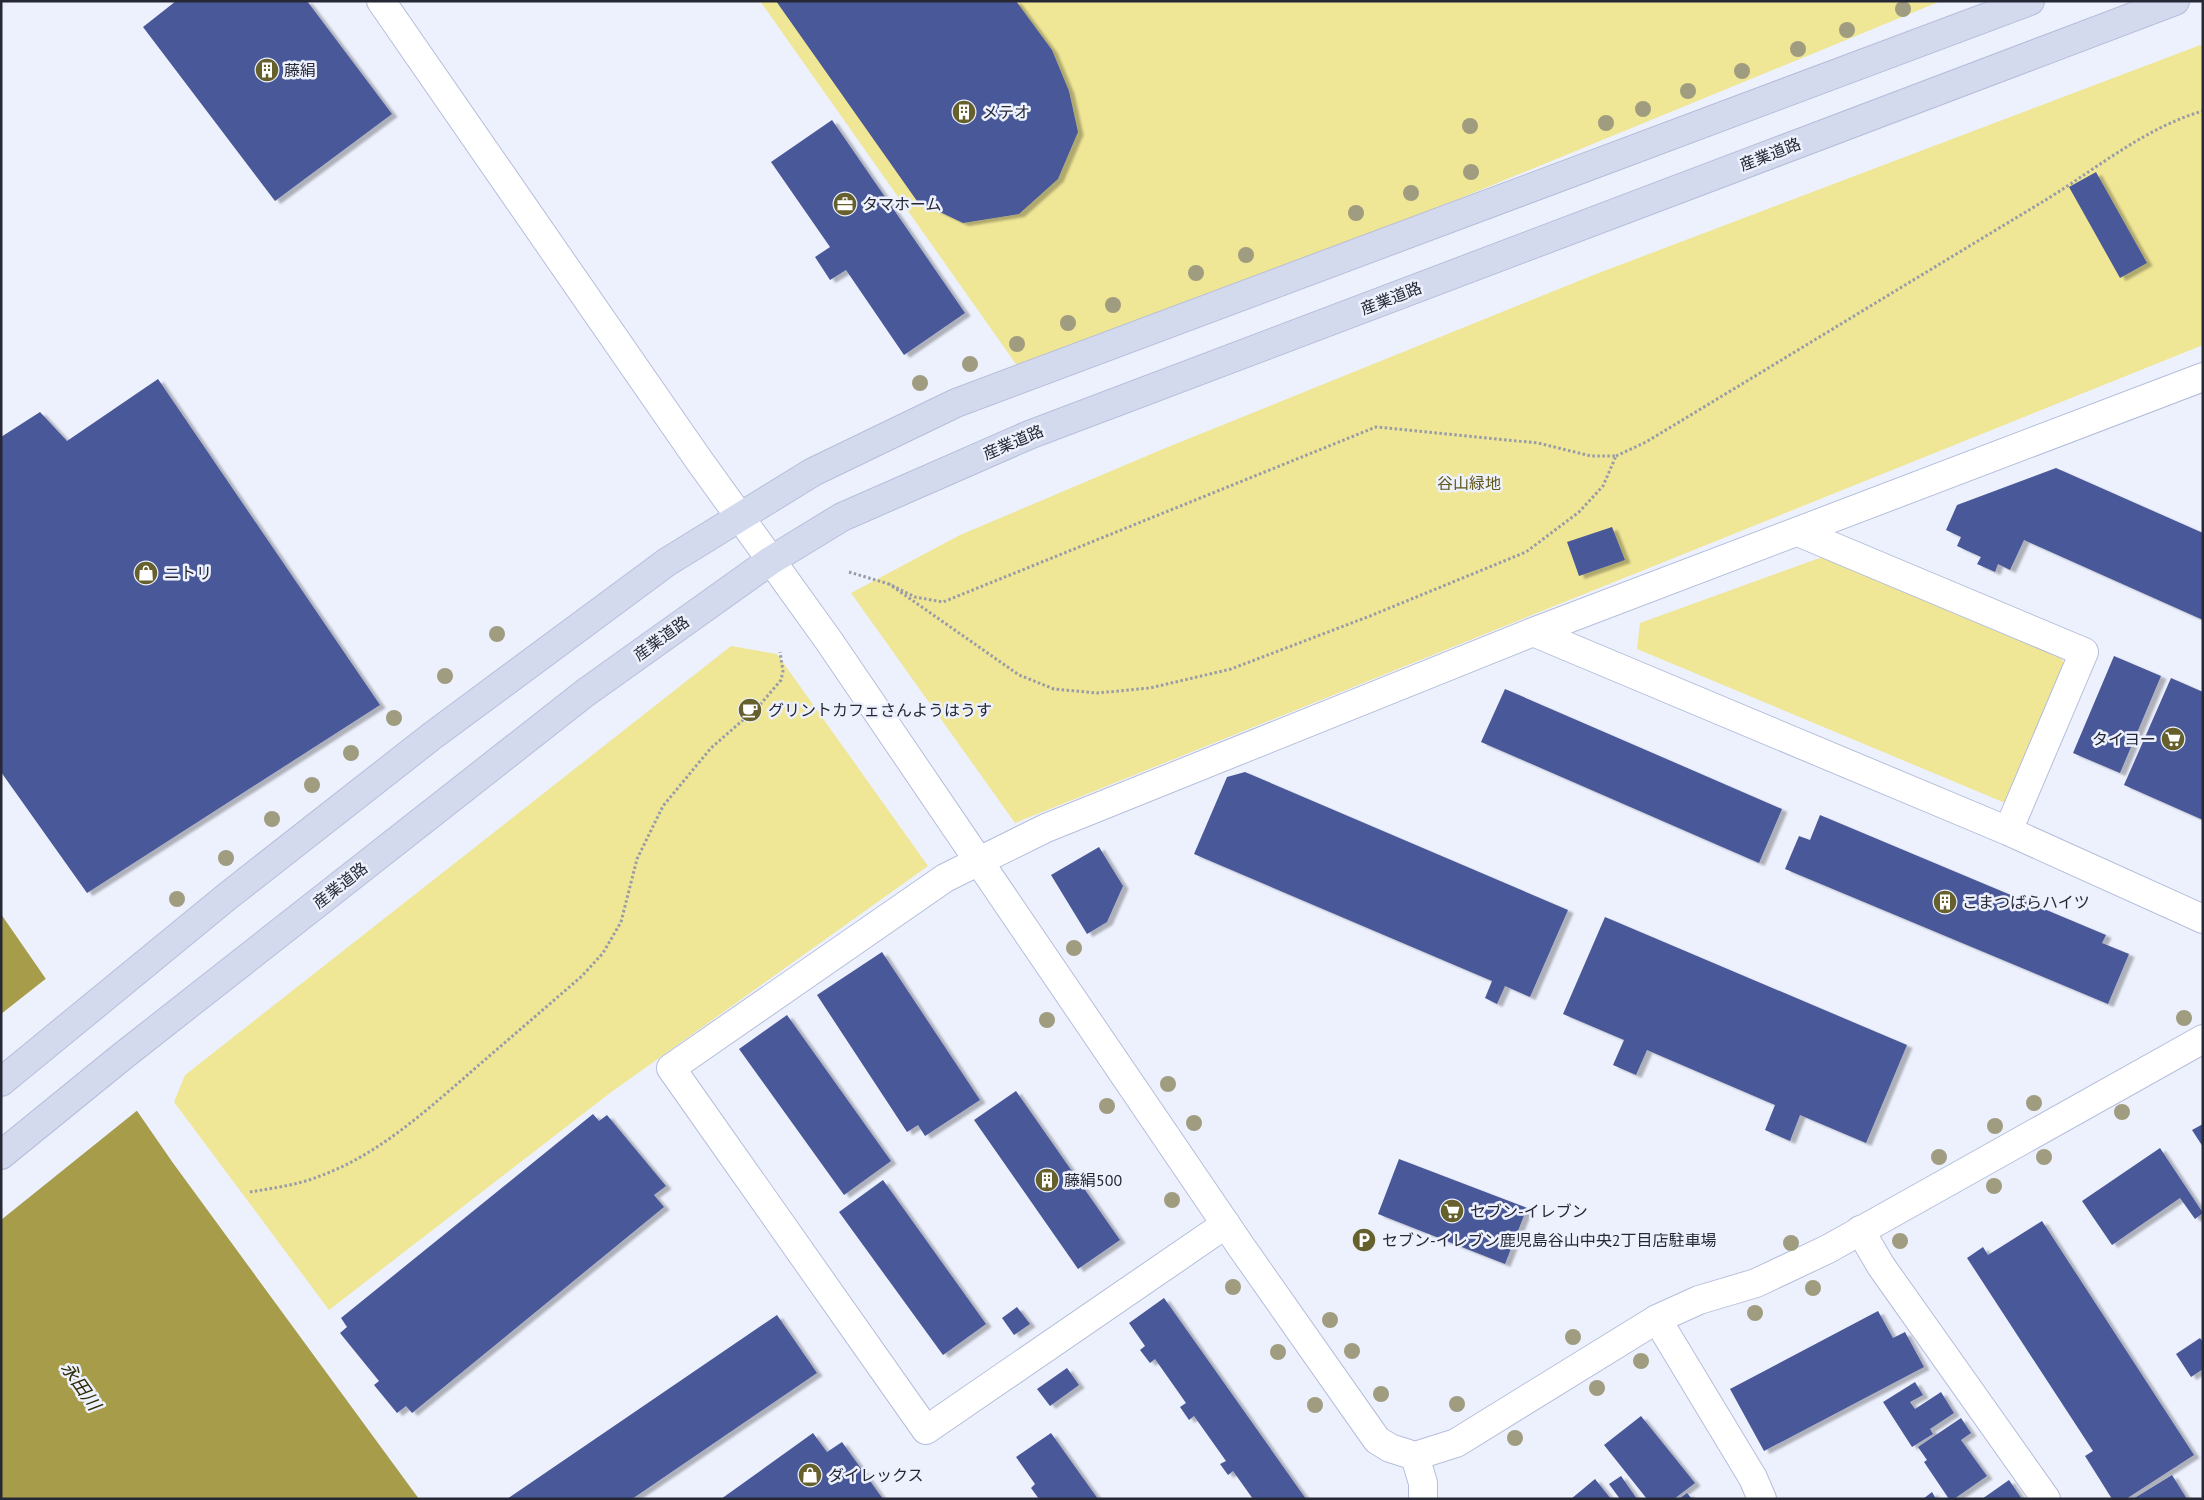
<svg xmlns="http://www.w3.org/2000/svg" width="2204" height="1500" font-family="'PT Sans','Noto Sans JP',sans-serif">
	<defs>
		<filter id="shadow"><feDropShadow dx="5.5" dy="3" stdDeviation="1" flood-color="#0004"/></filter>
	</defs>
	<rect width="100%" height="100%" fill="#edf1fd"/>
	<path fill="#efe696" d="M760 1H1941L1025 377Z
		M2203 44V345L1015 823 851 593 960 535 1163 449 1596 274Z
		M1825 556 2060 654 2066 670 2010 805 1637 649 1640 623Z
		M731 646 777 654 928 866 610 1093 329 1310 174 1102 185 1075Z"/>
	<path fill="#a69c49" d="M1 914 173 1163 419 1499H1Z"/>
	<path fill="#edf1fd" d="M48 977 139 1109 1 1220V1014Z"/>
	<path fill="#4a5898" filter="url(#shadow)" d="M176 1H307L392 114 275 201 143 27Z
		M776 1H1016L1052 50 1069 91 1078 132 1058 179 1019 214 963 223 917 201Z
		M832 120 965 313 904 355 846 270 830 280 815 257 830 247 771 162Z
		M2096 172 2147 263 2120 278 2069 187Z
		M158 379 380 705 87 893 1 772V437L40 412 67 441Z
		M2056 468 2203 533V620L2024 540 2010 570 1998 564 1995 572 1977 564 1981 557 1957 546 1961 537 1946 530 1957 505Z
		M1612 527 1625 560 1579 576 1567 542Z
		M2114 656 2161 676 2120 773 2073 753Z
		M2171 678 2203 692V820L2124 785Z
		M1505 689 1782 809 1759 863 1481 742Z
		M1245 772 1568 910 1530 997 1505 986 1497 1004 1485 998 1492 981 1194 854 1227 777Z
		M1820 815 2106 935 2102 943 2129 954 2108 1004 1785 869 1799 836 1810 840Z
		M1099 847 1123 886 1107 922 1087 934 1051 875Z
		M1605 917 1907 1045 1866 1143 1800 1115 1790 1141 1765 1130 1775 1105 1647 1050 1636 1075 1613 1065 1624 1040 1563 1014Z
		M882 952 980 1100 925 1136 918 1125 907 1132 817 995Z
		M787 1015 891 1161 844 1195 739 1049Z
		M1016 1091 1120 1240 1078 1269 974 1120Z
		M593 1114 599 1121 607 1115 666 1186 654 1195 664 1207 412 1413 406 1406 397 1413 374 1385 379 1381 340 1333 347 1327 341 1318Z
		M2203 1124V1147L2192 1130Z
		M2160 1148 2203 1213 2195 1219 2180 1198 2112 1245 2082 1201Z
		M1399 1159 1527 1208 1505 1264 1378 1214Z
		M883 1180 986 1324 943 1355 839 1212Z
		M2042 1221 2194 1455 2126 1499H2112L2085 1456 2093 1451 1967 1258 1983 1247 1988 1255Z
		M1164 1298 1306 1499H1253L1233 1471 1228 1475 1220 1464 1226 1461 1194 1416 1189 1420 1180 1407 1186 1403 1155 1359 1150 1363 1140 1350 1145 1346 1129 1323Z
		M1017 1307 1030 1324 1014 1335 1002 1318Z
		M1878 1311 1893 1338 1905 1332 1924 1367 1764 1451 1730 1389Z
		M777 1315 817 1373 632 1499H507Z
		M2200 1338 2203 1342V1369L2191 1377 2176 1354Z
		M1067 1368 1079 1385 1050 1406 1037 1389Z
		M1915 1382 1923 1395 1910 1402 1915 1409 1941 1392 1954 1413 1930 1429 1933 1434 1912 1447 1883 1402Z
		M1641 1416 1695 1483 1674 1499H1647L1604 1445Z
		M1961 1418 1971 1433 1961 1440 1987 1476 1954 1499H1949L1924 1462 1927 1460 1918 1447Z
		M813 1433 827 1452 842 1442 883 1499H721Z
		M1051 1433 1098 1499H1039L1031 1488 1035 1484 1016 1457Z
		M2172 1475 2187 1499H2133Z
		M1621 1476 1637 1499H1620L1609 1484Z
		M1595 1479 1611 1499H1571Z
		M2009 1480 2022 1499H1982Z
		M1932 1492 1936 1499H1923Z
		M1687 1493 1692 1499H1679Z"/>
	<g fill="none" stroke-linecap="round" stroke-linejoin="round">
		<g stroke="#b5bedb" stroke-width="30">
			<path id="minor" d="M1798 532 2084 652 2008 831
				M1533 632 2008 831 2203 919
				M1226 1224 926 1430 671 1068 945 878 1046 828 1533 632 2203 377
				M1860 1230 1881 1266 2046 1499
				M1657 1319 1753 1478 1762 1499
				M1415 1456 1423 1483V1499"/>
		</g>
		<g stroke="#b5bedb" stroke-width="30">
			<path id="tertiary" d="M381 1 696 456 829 641 1242 1248 1377 1440 1390 1448 1415 1456 1456 1443 1657 1319 1699 1300 1756 1283 1828 1249 2203 1039"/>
		</g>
		<g stroke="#b5bedb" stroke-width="30">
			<path id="secondary" d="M1 1082 229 895 432 736 667 562 813 472 956 403 2030 1
				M1 1155 124 1055 585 693 770 561 842 517 1029 435 2175 1"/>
		</g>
		<path stroke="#999ca8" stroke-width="3" stroke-dasharray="2.5 2.5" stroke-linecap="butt" d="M1616 456 1646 442C1777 363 1908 283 2039 204 2091 173 2145 127 2203 111
			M849 572 889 584 915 597 943 602 1376 427 1538 443 1591 456H1616L1603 486 1579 512 1526 552 1370 616 1231 669 1150 688 1097 693 1054 689 1019 675 889 584
			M250 1192C273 1188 298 1185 320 1176 378 1155 427 1110 472 1071 509 1039 545 1008 582 976L603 953 621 922 637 859 663 806 711 748 759 706 781 680 783 671 780 652"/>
		<use href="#minor" stroke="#fff" stroke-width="28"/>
		<use href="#tertiary" stroke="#fff" stroke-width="28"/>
		<use href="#secondary" stroke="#d4daee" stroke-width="28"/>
	</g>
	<g fill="#9f9c80">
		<circle cx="1903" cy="9" r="8"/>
		<circle cx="1847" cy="30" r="8"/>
		<circle cx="1798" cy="49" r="8"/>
		<circle cx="1742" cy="71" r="8"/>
		<circle cx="1688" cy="91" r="8"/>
		<circle cx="1643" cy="109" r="8"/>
		<circle cx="1606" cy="123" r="8"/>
		<circle cx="1470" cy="126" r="8"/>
		<circle cx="1471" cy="172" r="8"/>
		<circle cx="1411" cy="193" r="8"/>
		<circle cx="1356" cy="213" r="8"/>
		<circle cx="1246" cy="255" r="8"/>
		<circle cx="1196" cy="273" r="8"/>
		<circle cx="1113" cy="305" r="8"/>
		<circle cx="1068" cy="323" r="8"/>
		<circle cx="1017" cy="344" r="8"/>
		<circle cx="970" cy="364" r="8"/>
		<circle cx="920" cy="383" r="8"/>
		<circle cx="497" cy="634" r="8"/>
		<circle cx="445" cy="676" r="8"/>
		<circle cx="394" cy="718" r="8"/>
		<circle cx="351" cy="753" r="8"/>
		<circle cx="312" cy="785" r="8"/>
		<circle cx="272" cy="819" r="8"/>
		<circle cx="226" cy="858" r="8"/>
		<circle cx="177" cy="899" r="8"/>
		<circle cx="1074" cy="948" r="8"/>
		<circle cx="2184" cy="1018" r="8"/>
		<circle cx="1047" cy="1020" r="8"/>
		<circle cx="1168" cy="1084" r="8"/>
		<circle cx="2034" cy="1103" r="8"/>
		<circle cx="1107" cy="1106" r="8"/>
		<circle cx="2122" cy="1112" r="8"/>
		<circle cx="1194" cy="1123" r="8"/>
		<circle cx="1995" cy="1126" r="8"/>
		<circle cx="1939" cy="1157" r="8"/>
		<circle cx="2044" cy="1157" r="8"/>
		<circle cx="1994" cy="1186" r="8"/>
		<circle cx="1172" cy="1200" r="8"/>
		<circle cx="1900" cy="1241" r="8"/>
		<circle cx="1791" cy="1243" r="8"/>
		<circle cx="1233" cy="1287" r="8"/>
		<circle cx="1813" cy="1288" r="8"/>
		<circle cx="1755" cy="1313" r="8"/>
		<circle cx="1330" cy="1320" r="8"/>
		<circle cx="1573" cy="1337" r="8"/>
		<circle cx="1352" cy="1351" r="8"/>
		<circle cx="1278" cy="1352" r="8"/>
		<circle cx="1641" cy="1361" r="8"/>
		<circle cx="1597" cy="1388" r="8"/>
		<circle cx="1381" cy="1394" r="8"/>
		<circle cx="1457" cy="1404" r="8"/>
		<circle cx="1315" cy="1405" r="8"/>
		<circle cx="1515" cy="1438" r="8"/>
	</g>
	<defs>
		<g id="building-disc" transform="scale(1.25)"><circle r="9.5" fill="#66602d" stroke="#edf1fd"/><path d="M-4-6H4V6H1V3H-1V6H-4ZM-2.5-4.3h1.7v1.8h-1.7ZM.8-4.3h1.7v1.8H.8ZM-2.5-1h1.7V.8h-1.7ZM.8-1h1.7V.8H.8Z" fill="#fff"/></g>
		<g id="office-disc" transform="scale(1.25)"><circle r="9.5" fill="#66602d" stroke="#edf1fd"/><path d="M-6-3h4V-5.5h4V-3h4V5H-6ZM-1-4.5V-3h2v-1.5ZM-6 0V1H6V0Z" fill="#fff"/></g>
		<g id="shop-disc" transform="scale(1.25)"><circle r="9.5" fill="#66602d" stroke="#edf1fd"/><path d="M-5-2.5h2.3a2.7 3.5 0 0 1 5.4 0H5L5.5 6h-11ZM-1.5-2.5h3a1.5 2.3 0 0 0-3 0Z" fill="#fff"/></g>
		<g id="cafe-disc" transform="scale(1.25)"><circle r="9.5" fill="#66602d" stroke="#edf1fd"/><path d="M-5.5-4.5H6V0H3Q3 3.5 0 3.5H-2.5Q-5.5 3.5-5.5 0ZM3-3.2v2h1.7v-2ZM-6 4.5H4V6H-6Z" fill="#fff"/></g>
		<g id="supermarket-disc" transform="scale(1.25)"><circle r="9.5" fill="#66602d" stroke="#edf1fd"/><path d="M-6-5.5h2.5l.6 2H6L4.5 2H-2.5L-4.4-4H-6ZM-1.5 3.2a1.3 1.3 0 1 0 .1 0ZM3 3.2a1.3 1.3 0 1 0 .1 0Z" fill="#fff"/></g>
		<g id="parking-disc" transform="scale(1.25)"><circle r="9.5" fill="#66602d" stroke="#edf1fd"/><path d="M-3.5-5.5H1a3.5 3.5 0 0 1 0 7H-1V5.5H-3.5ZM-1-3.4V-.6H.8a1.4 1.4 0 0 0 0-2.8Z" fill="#fff"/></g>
	</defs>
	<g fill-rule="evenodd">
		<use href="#building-disc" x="267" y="70"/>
		<use href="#building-disc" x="964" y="112"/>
		<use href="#office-disc" x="845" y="204"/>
		<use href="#shop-disc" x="146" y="573"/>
		<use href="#cafe-disc" x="750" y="710"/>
		<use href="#supermarket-disc" x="2173" y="739"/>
		<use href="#building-disc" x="1945" y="902"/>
		<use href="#building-disc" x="1047" y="1180"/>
		<use href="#supermarket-disc" x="1452" y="1211"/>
		<use href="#parking-disc" x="1364" y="1240"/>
		<use href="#shop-disc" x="810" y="1475"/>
	</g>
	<g text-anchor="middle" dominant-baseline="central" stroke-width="5" stroke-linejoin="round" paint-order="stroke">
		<g font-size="16" fill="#262935" stroke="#edf1fd" text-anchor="start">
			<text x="284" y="70">藤絹</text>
			<text x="982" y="112">メテオ</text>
			<text x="862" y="204">タマホーム</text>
			<text x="164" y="573">ニトリ</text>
			<text x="768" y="710">グリントカフェさんようはうす</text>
			<text x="2156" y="739" text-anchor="end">タイヨー</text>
			<text x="1962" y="902">こまつばらハイツ</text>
			<text x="1064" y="1180">藤絹500</text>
			<text x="1470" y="1211">セブン-イレブン</text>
			<text x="1382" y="1240">セブン-イレブン鹿児島谷山中央2丁目店駐車場</text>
			<text x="828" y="1475">ダイレックス</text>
		</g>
		<g font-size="16" fill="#262935" stroke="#edf1fd">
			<text transform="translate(1770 154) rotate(-21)">産業道路</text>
			<text transform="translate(1391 298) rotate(-21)">産業道路</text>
			<text transform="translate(1013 442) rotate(-23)">産業道路</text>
			<text transform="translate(661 638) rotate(-36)">産業道路</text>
			<text transform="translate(340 885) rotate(-38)">産業道路</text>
		</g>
		<g font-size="16" fill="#5f571a" stroke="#edf1fd">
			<text x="1469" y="483">谷山緑地</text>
		</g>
		<g font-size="18" font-style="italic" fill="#2e2a04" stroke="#edf1fd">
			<text transform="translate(81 1386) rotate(55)">永田川</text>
		</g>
	</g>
	<rect width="2204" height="1500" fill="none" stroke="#262935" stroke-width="5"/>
</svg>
